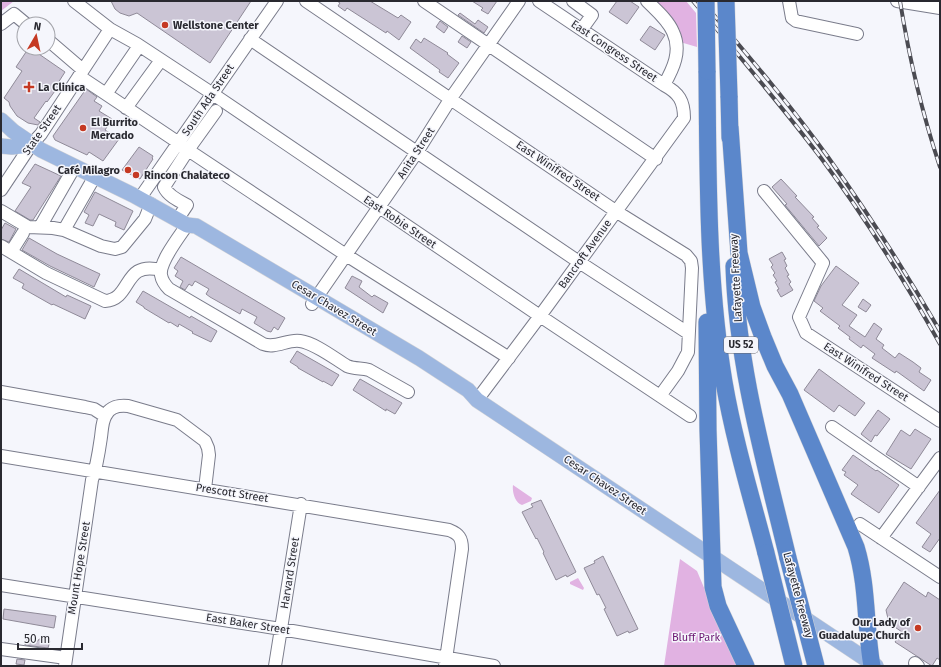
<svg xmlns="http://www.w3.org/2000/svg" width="941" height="667" font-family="'Fira Sans',sans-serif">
	<rect width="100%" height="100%" fill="#f5f6fc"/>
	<path fill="#e1b2e2" d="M1 1H14L1 11Z
		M654 1H686L696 13 697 47 680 42Z
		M513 485 532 498 531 501 522 505C515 503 512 492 513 485Z
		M680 559 697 571 737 666H664Z
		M578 578 584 588 583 590 570 584V582Z"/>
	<path fill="#cbc5d5" stroke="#8f8a98" d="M111 1H251L210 63 137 13 129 16 120 13 115 9Z
		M337 1H370L398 18 401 15 411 22 399 40 387 31 386 33 347 8 345 11 338 6 340 3Z
		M472 1H497L488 14 481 10 483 8Z
		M617 1H630L639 7 627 24 609 12Z
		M460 13 475 24 478 20 488 27 484 33 458 15Z
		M440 21 448 27 444 33 436 27Z
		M650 26 665 35 655 50 640 40Z
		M462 36 471 42 467 48 458 42Z
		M424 38 448 53 447 54 459 63 448 78 439 72 440 70 410 48 416 39 421 43Z
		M28 49 35 53 36 52 65 72 58 83 60 84 47 102 46 101 34 118 40 122 38 125 28 123 17 116 10 106 9 102 4 98 22 71 16 67Z
		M86 89 97 97 94 101 102 106 99 111 112 119 105 130 119 139 103 161 89 152 87 155 55 140 53 136Z
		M139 147 153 156 152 158 153 159 140 179 122 170Z
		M35 164 61 176 33 220H30L15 211 31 187 22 183Z
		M781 179 797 196 795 197 814 217 812 218 819 226 817 227 827 238 819 246 785 205 787 204 772 187Z
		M95 192 133 211 124 230 115 226 116 222 99 214 93 226 85 223 89 215 84 212Z
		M5 223 16 229 9 242 1 239V230Z
		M29 238 57 254 100 274 94 287 50 266 22 250Z
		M782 252 786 259 784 260 787 266 785 268 789 275 787 276 791 282 789 284 793 290 781 297 777 290 779 289 775 282 777 281 773 275 775 273 771 267 773 265 769 259Z
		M181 257 285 318 278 330 274 327 271 332 267 331 254 323 257 317 242 309 240 314 210 297 206 294 209 289 195 281 192 286 189 284 185 290 180 287 183 281 175 276 178 271 174 268Z
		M836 266 859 283 842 305 857 315 849 326 865 337 874 323 882 329 876 339 884 345 882 348 895 358 899 353 913 362 921 368 919 372 931 380 924 391 899 373 896 371 895 373 872 358 875 354 863 345 861 348 849 339 850 337 838 328 840 326 820 311 823 308 814 301 821 286Z
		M19 269 66 297 67 295 91 306 85 319 53 304 52 305 22 288 24 284 13 278Z
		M352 276 362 281 359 287 372 297 374 295 388 303 383 313 345 288Z
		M143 291 190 318 191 316 217 331 211 342 192 333 193 332 179 324 178 327 170 322 169 323 144 308V307L136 302Z
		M863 299 871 305 866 312 858 307Z
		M297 351 339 375 332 386 323 381V382L298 368V367L290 362Z
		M819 369 865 403 855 416 839 405 834 412 804 390Z
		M360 379 402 403 395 414 386 409V411L353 390Z
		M878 410 890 419 877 436 875 435 871 442 861 434Z
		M915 429 931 439 911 469 886 454 901 430 910 436Z
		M853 455 876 471 877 470 899 485 879 513 851 494 858 485 844 475 846 472 842 470Z
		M940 490V538L930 552 922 547 931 534 916 523Z
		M541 500 576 572 567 577 566 575 556 580 543 553 544 552 537 538 536 539 522 512 533 507 531 504Z
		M603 556 638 629 629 633 628 631 617 636 604 609 606 608 599 594 597 595 584 568 595 563 594 561Z
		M904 582 926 597 928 592 940 600V660L937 658 932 666 895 642 902 632 889 623 886 610Z
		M4 609 56 616 54 628 3 619Z
		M26 639 38 641 39 639 50 641 48 648 25 645Z
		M17 659 25 660 24 665 16 664Z"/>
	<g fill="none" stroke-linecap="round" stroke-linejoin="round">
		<g stroke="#7a7c8b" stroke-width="14">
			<path id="minor" d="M74 1 110 29 137 44 207 90 540 316 690 416
				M306 1 617 212 686 255 691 261 692 268 688 352 678 371 660 396
				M424 1 656 159
				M573 1 592 15 582 29
				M647 1C656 10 668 20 673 32 682 51 673 69 664 85
				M789 1 792 18 796 21 857 34
				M897 1 940 8
				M1 24 14 14 26 24
				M250 39 579 262 688 333
				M48 40 83 70
				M139 46 106 94 179 143 188 150 346 255 509 358
				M79 76 106 94
				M126 108 161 60
				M1 190 31 145 41 134 110 29
				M764 191 823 263 799 317 806 333 940 421
				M140 198 277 1
				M1 211 28 227 53 228 64 230 101 246 115 249 122 247 127 241 145 219 151 204
				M177 220 187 205C179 201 168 196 164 187L188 150 216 111
				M187 225C179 237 159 262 161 275 162 281 165 285 169 289L263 344C276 349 287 339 300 341 315 343 334 358 347 366 354 369 362 368 369 370L408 392
				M40 227 75 166
				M64 230 95 176
				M1 246 46 273 105 301C133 299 122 260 161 270
				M11 252 23 233
				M312 304 417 152 451 98 519 1
				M1 392 85 407 94 409 105 416
				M477 400 540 316 684 118C684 101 679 93 664 85L539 1
				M832 427 919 487
				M1 456 449 530C459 534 462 538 462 549L445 666
				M860 524 940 577
				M881 538 940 458
				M1 585 281 629 494 666
				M1 649 66 658
				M915 663 918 666
				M65 666 92 480C97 466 99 451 101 437 102 430 102 421 106 415 110 407 119 405 128 406L177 420 205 441 208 448 209 455 205 489
				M275 666 301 504"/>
		</g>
		<g stroke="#d4d4d6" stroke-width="16">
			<path id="major" d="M1 120 13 131 41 150 133 195 187 225 196 226 419 358 468 390 477 400 876 666
				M1 146 12 147 31 145"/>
		</g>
		<g stroke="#d4d4d6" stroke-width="18">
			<path id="highway" d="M707 71C708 175 707 280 724 382 734 440 751 496 766 553
				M729 96 730 138
				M730 127 739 253 752 307 763 337 775 366 790 394 856 547C868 586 865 627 872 666
				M734 266C737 366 765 462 788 558
				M707 322 708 430 713 587 718 606 746 666"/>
		</g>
		<use href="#minor" stroke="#fff" stroke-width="12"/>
		<use href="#major" stroke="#9db7e0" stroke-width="15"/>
		<use href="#highway" stroke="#5b87cb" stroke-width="17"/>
		<g stroke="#4b4b52" stroke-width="4">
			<path id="rail" d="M693 1C737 53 780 104 821 158 865 217 904 280 940 344
				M702 1C745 52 789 103 828 157 868 213 905 271 940 331
				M900 1C909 57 922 113 940 167"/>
		</g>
		<use href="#rail" stroke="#f5f6fc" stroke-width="2.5" stroke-dasharray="8" stroke-linecap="butt"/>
		<g stroke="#d4d4d6" stroke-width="18" stroke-linecap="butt">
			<path id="highway-bridge" d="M706 1 707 71
				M726 1 729 96
				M766 553 794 666
				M788 558 816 666"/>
		</g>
		<use href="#highway-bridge" stroke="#5b87cb" stroke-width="17"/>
	</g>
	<g fill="#c53923" stroke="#f5f6fc" stroke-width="1.5">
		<circle cx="165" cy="25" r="4"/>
		<path d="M27 81h4v4h4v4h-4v4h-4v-4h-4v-4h4z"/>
		<circle cx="83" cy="128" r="4"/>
		<circle cx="128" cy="170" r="4"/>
		<circle cx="136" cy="175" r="4"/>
		<circle cx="918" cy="628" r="4"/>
	</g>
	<g text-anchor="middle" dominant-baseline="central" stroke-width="3" stroke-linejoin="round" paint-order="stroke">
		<rect fill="#f5f6fc" stroke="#66666d" stroke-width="1" x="724" y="337" width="34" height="16" rx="3"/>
		<g font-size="10" font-weight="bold" fill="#292930">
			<text x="741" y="345">US 52</text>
		</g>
		<g font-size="11" font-weight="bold" fill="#292930" stroke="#f5f6fc" text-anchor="start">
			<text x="173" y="25">Wellstone Center</text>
			<text x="38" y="87">La Clinica</text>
			<text x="91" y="122">El Burrito<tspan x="91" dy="13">Mercado</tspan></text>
			<text x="120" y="170" text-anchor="end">Café Milagro</text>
			<text x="144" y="175">Rincon Chalateco</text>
			<text x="910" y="622" text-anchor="end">Our Lady of<tspan x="910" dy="13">Guadalupe Church</tspan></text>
		</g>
		<g font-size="11" fill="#292930" stroke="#f5f6fc">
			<text transform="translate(614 51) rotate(34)">East Congress Street</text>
			<text transform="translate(208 100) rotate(-56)">South Ada Street</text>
			<text transform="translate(42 130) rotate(-55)">State Street</text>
			<text transform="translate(416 153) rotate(-57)">Anita Street</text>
			<text transform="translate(558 171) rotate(34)">East Winifred Street</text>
			<text transform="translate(400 222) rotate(34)">East Robie Street</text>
			<text transform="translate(585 254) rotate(-54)">Bancroft Avenue</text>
			<text transform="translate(736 278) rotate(-93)">Lafayette Freeway</text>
			<text transform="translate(334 308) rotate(31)">Cesar Chavez Street</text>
			<text transform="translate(866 372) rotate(33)">East Winifred Street</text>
			<text transform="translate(605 485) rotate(34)">Cesar Chavez Street</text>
			<text transform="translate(232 493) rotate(9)">Prescott Street</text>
			<text transform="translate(79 568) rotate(-81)">Mount Hope Street</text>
			<text transform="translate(290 573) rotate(-81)">Harvard Street</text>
			<text transform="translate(798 595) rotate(75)">Lafayette Freeway</text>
			<text transform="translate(248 624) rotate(9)">East Baker Street</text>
		</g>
		<g font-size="11" fill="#6c1772" stroke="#f5f6fc">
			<text x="696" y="637">Bluff Park</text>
		</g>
	</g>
	<rect width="941" height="667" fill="none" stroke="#292930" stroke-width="4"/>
	<g transform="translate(36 36) rotate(9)"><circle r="19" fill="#f5f6fc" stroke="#a3a4aa"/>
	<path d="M0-3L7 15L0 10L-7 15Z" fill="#c53923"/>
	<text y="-6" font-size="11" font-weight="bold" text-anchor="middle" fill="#292930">N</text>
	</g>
	<path d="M18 643v6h64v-6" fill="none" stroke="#292930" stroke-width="2"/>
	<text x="24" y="643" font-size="12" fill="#292930" stroke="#f5f6fc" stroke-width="3" paint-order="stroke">50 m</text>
</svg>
